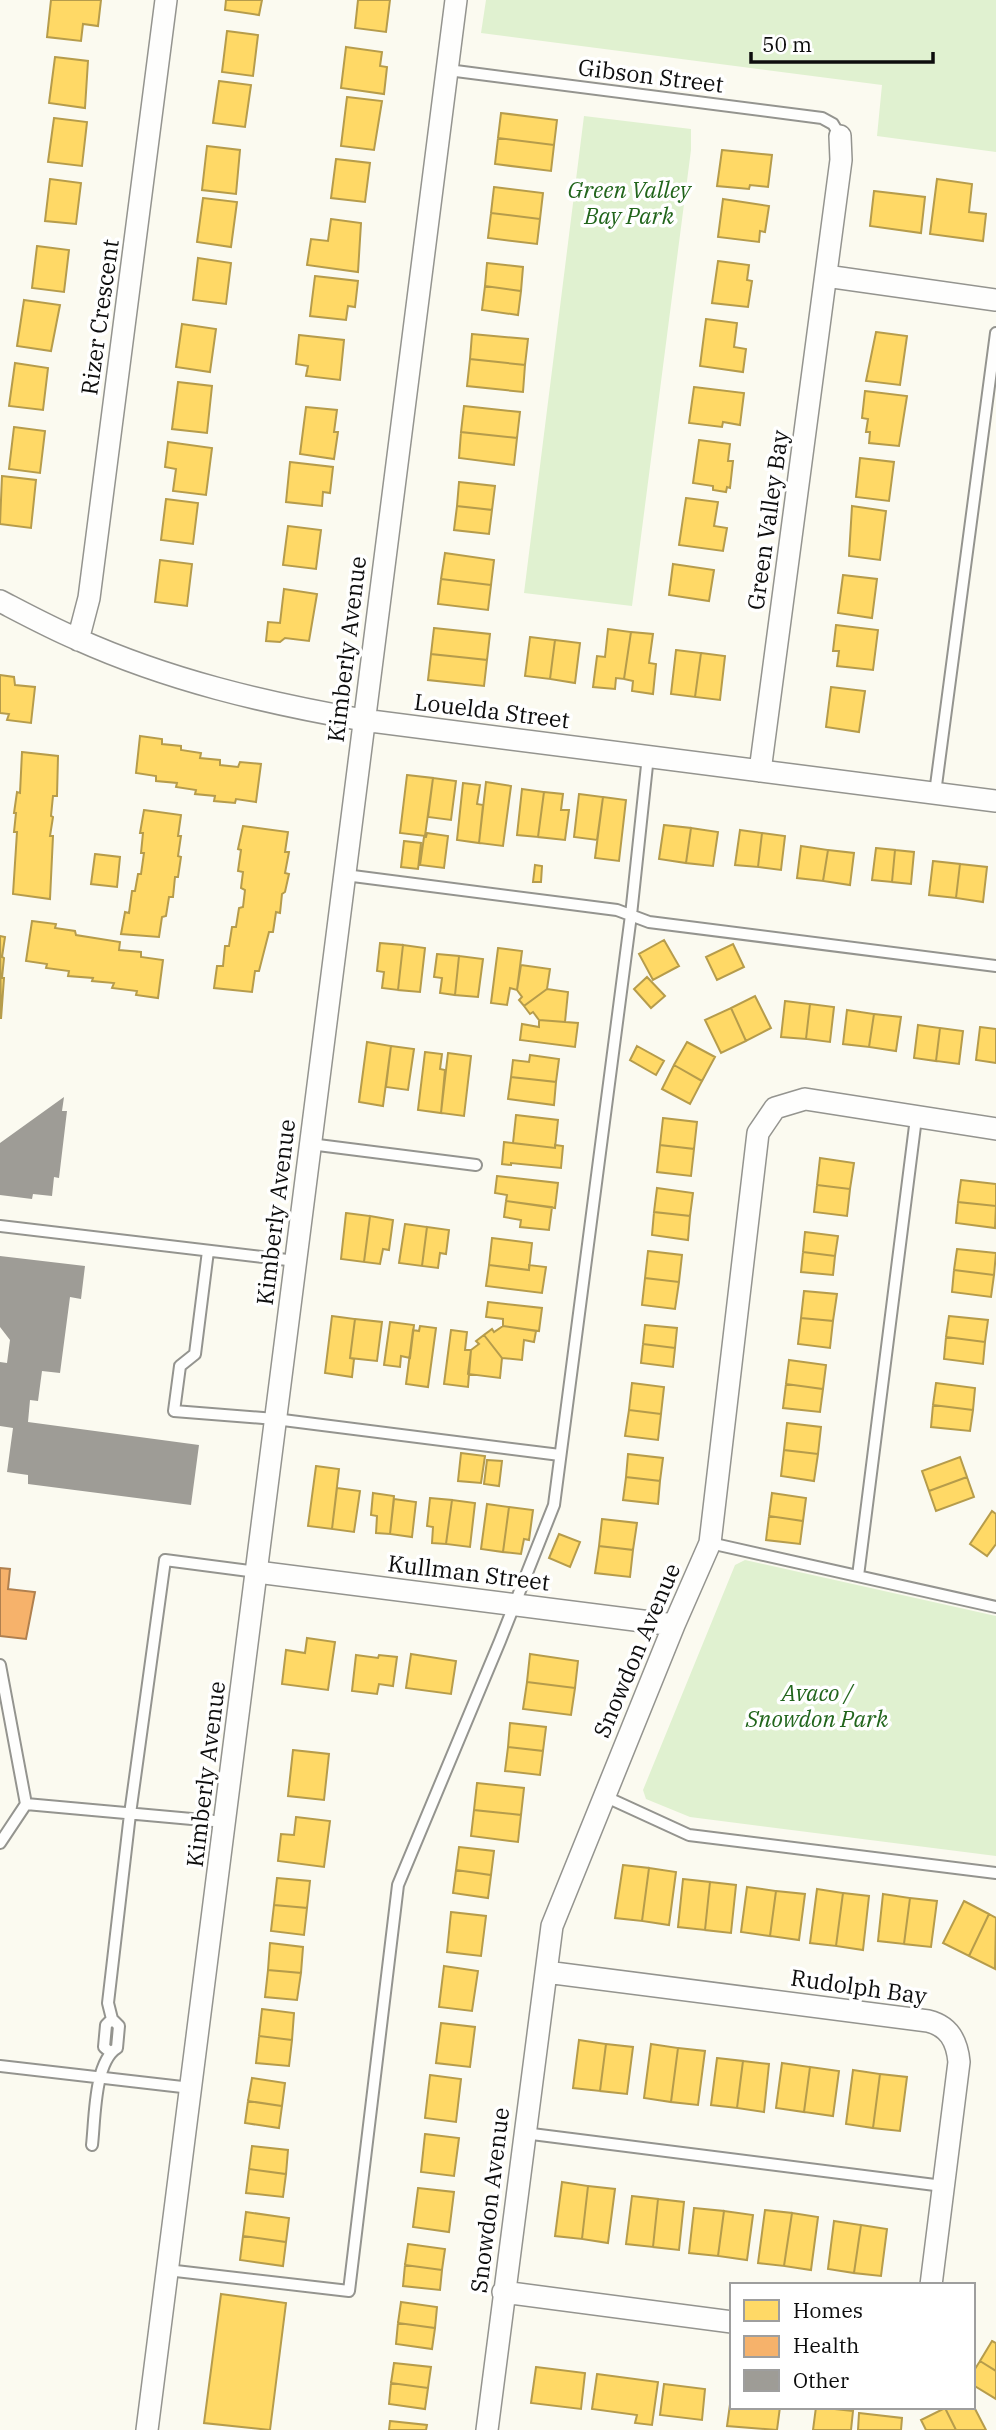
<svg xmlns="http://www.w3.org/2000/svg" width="996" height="2430" font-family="'IBM Plex Serif',serif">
	<rect width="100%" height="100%" fill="#fbfaf0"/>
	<path fill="#e0f1d0" d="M486 0H996V152L877 136 882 85 481 33Z
		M584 116 691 129V150L632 606 524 593Z
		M745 1560 996 1616V1856L690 1817 646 1799 643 1790 735 1565Z"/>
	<path fill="#ffd966" stroke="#b69c4b" stroke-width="2" d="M51 0H101L98 26 83 24 81 41 47 37Z
		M226 0H262L259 15 225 10Z
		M358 0H390L386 32 355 28Z
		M227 31 258 35 253 76 222 72Z
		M346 47 382 52 380 66 387 67 384 94 341 88Z
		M55 57 88 61 85 108 49 103Z
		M219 81 251 85 245 127 213 123Z
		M347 97 382 101 374 150 341 146Z
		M501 113 557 120 554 145 498 138Z
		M54 118 87 122 82 166 48 162Z
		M498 138 554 145 551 171 495 164Z
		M207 146 240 150 236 194 202 190Z
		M722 150 772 155 768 187 750 185 749 189 717 186Z
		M336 159 370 163 365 202 331 198Z
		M50 179 81 183 76 224 45 221Z
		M937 179 972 184 969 212 986 214 983 241 930 234Z
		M494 187 543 193 540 219 491 213Z
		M874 191 925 197 921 233 870 226Z
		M203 198 237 202 231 247 197 242Z
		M723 199 769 206 765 232 760 231 759 242 718 237Z
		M491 213 540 219 537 244 488 238Z
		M331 219 361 223 358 272 307 265 311 239 328 241Z
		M37 246 69 250 64 292 32 288Z
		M198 258 231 263 226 304 193 300Z
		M718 261 749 265 747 280 752 281 748 307 712 303Z
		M487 263 523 267 521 291 485 286Z
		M315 276 358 281 355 307 348 306 346 320 310 316Z
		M485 286 521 291 518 315 482 310Z
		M24 300 60 305 51 351 17 346Z
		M706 319 737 323 734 347 746 349 743 372 700 366Z
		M182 324 216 329 210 372 176 367Z
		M876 332 907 336 900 385 866 381Z
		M472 334 528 339 525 365 470 359Z
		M299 335 344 340 340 380 306 376 308 366 296 364Z
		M470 359 525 365 523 392 467 386Z
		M15 363 48 368 43 410 9 406Z
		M178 382 212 386 207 433 172 429Z
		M694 387 744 393 740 425 723 422 722 427 689 423Z
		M865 391 907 396 899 446 869 443 870 432H866L868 419 862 418Z
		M464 406 520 412 517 438 461 432Z
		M306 407 337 410 334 432H338L334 459 300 454Z
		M14 427 45 431 40 473 9 469Z
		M461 432 517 438 514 465 459 458Z
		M699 440 730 444 728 461H733L730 488 727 487 726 492 713 490V486L693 483Z
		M168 442 212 448 206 495 173 491 176 469 165 467Z
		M860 458 894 462 889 501 856 497Z
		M290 462 333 467 330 493 323 492 322 506 286 502Z
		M2 476 36 480 31 528 0 524Z
		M459 482 495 486 492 510 457 506Z
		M686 498 718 502 714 526 727 528 723 551 679 545Z
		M166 499 198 503 193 544 161 540Z
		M457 506 492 510 489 534 454 530Z
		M852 506 886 511 880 560 849 556Z
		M288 526 321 530 316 569 283 565Z
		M445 553 494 560 491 585 441 579Z
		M160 560 192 564 187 606 155 602Z
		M673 564 714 570 709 601 669 595Z
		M843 575 877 579 872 618 838 613Z
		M441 579 491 585 488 610 438 604Z
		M284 589 317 594 309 641 285 638 280 642 266 641 268 622 280 623Z
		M836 625 878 630 873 670 837 666 839 651H833Z
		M434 628 490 634 487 660 431 654Z
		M608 629 631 632 624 679 616 678 615 689 593 687 597 656 605 657Z
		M631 632 653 634 649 663 656 664 653 694 632 691 633 681 624 679Z
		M530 637 555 640 550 679 525 676Z
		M555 640 580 643 575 683 550 679Z
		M676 650 701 653 695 697 671 694Z
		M701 653 725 656 720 700 695 697Z
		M431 654 487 660 484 686 428 680Z
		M0 675 14 677 15 685 35 687 31 723 7 720 9 714 0 713Z
		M831 687 865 691 859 732 826 727Z
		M140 736 162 739V744L181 746V750L201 753 200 758 220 760V765L238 767 240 762 261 764 256 802 236 799 235 803 214 801 215 796 195 794 196 790 176 787 177 783 156 781V776L136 773Z
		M22 752 58 756 57 796H53L51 816 53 817 50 836H53L50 899 13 894 17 832H14L16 813H14L17 792 20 793Z
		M407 775 433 778 425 836 400 833Z
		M433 778 456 781 451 820 428 817Z
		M486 782 511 786 503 846 479 843Z
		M463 783 480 785 477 804 483 805 479 843 457 840Z
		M522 789 544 792 538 837 517 835Z
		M544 792 563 794 561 810H569L565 840 538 837Z
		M579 794 603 797 597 840 574 837Z
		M603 797 626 800 619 861 595 858Z
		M144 810 181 815 178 836H181L178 856 181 857 178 877H175L173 897H169L166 916 162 917 159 937 121 934 125 912 129 913 132 891H135L138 874H141L144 853H141L143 833H140Z
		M664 825 691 828 686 863 659 859Z
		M243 826 288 832 285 852H289L285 873 289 874 285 892 282 894 280 913 276 912 273 932H269L259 971H255L252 992 214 988 217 966H223L225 946H229L232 927H236L239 908 243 907 245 890 241 888 243 872 238 871 241 850 238 849Z
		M691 828 718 832 713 866 686 863Z
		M740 830 762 833 758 867 735 865Z
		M427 833 448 836 444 868 420 865 424 837H426Z
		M762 833 785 836 781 870 758 867Z
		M404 841 421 843 418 869 401 867Z
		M801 846 828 850 823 881 797 878Z
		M876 848 895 850 892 882 872 880Z
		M828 850 854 853 850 885 823 881Z
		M895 850 914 852 911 884 892 882Z
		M95 854 120 857 117 887 91 884Z
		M933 861 960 864 956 898 929 895Z
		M960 864 987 867 983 902 956 898Z
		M535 865 542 866 541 882H533Z
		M32 921 56 924 55 928 75 931 76 935 120 942 119 950 141 952V957L163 960 158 998 136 995 137 991 112 988 114 983 92 981 93 978 68 976 69 971 46 968 47 964 26 961Z
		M0 936 5 937 2 957 4 958 2 978H4L1 1019Z
		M664 940 679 966 653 980 639 954Z
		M380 943 403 945 398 990 382 988 384 972 377 971Z
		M733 944 744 967 717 980 706 957Z
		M403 945 425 948 420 992 398 990Z
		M498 948 522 951 517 990 510 988 507 1005 491 1003Z
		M437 954 459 956 455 995 440 993 442 978 434 977Z
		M459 956 483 959 478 997 455 995Z
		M521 965 550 969 547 989 524 1006 519 1000 522 997 517 990Z
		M647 977 665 996 651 1008 634 989Z
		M547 989 568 992 565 1022 539 1020 533 1012 530 1014 524 1006Z
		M755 996 771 1028 746 1041 731 1008Z
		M785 1001 810 1004 806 1039 781 1037Z
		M810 1004 834 1007 830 1042 806 1039Z
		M731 1008 746 1041 721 1053 705 1020Z
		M847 1010 874 1014 869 1047 843 1044Z
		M874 1014 901 1017 896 1051 869 1047Z
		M539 1020 578 1023 575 1047 520 1040 522 1024 539 1027Z
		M918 1025 940 1028 936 1061 914 1058Z
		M980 1027 996 1029V1063L976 1060Z
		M940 1028 963 1031 959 1064 936 1061Z
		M367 1042 391 1046 383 1106 359 1102Z
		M687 1042 715 1057 702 1081 674 1065Z
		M391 1046 414 1049 408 1090 386 1087Z
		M637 1046 664 1061 656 1075 630 1060Z
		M425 1052 442 1054 440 1069 445 1070 441 1113 418 1110Z
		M448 1053 471 1056 464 1116 441 1113Z
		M530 1055 559 1059 556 1082 511 1077 513 1060 529 1062Z
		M674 1065 702 1081 690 1104 662 1089Z
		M511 1077 556 1082 554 1105 508 1099Z
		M516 1115 558 1120 555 1148 513 1143Z
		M663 1118 697 1122 694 1149 660 1145Z
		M504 1142 555 1148V1145L563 1146 561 1168 511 1163V1165L502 1164Z
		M660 1145 694 1149 691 1176 657 1172Z
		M820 1158 854 1163 850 1189 817 1185Z
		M497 1176 558 1183 555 1208 506 1201 507 1195 495 1193Z
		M961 1180 996 1184V1206L958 1202Z
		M817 1185 850 1189 847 1216 814 1212Z
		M657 1188 693 1193 690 1216 654 1212Z
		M506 1201 552 1207 549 1230 520 1227 521 1220 504 1217Z
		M958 1202 996 1206 995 1228 956 1223Z
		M654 1212 690 1216 688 1240 652 1235Z
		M346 1213 370 1216 364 1262 341 1259Z
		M370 1216 393 1220 389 1250 383 1249 380 1264 364 1262Z
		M405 1224 427 1227 422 1266 399 1263Z
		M427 1227 449 1230 446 1254 440 1253 438 1268 422 1266Z
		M805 1232 838 1236 835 1256 803 1252Z
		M492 1238 532 1243 529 1270 489 1265Z
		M957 1249 996 1253 994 1275 954 1270Z
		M648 1251 682 1255 679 1282 645 1278Z
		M803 1252 835 1256 833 1275 801 1272Z
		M489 1265 529 1270V1265L546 1267 542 1293 486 1286Z
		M954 1270 994 1275 991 1297 952 1292Z
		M645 1278 679 1282 675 1309 642 1305Z
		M804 1291 837 1294 833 1321 801 1318Z
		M488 1302 542 1308 539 1331 503 1326V1319L486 1317Z
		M332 1316 355 1319 350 1358 354 1359 352 1377 325 1373Z
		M949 1316 988 1320 985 1342 946 1337Z
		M801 1318 833 1321 830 1348 798 1344Z
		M355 1319 382 1322 377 1361 350 1358Z
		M390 1322 414 1325 410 1358 401 1356 400 1367 384 1365Z
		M645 1325 677 1328 675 1348 643 1344Z
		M420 1326 436 1328 428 1387 406 1384 413 1330 419 1331Z
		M503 1326 536 1331 534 1342 524 1340 522 1360 502 1358 484 1335 492 1329 494 1332Z
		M451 1330 467 1332 465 1350H471L468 1387 444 1384Z
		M484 1335 502 1358 500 1378 468 1374 471 1350 479 1344 476 1341Z
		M946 1337 985 1342 983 1364 944 1359Z
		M643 1344 675 1348 673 1367 641 1363Z
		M789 1360 826 1365 823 1389 786 1384Z
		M632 1383 664 1387 661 1414 629 1410Z
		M936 1383 975 1388 973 1410 933 1405Z
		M786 1384 823 1389 820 1412 783 1408Z
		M933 1405 973 1410 970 1431 931 1427Z
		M629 1410 661 1414 658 1440 625 1436Z
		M787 1423 821 1427 818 1454 784 1450Z
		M784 1450 818 1454 814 1481 781 1476Z
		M461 1453 485 1456 481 1483 458 1481Z
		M628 1454 663 1458 660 1481 626 1477Z
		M960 1457 967 1477 929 1491 922 1471Z
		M487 1460 502 1461 499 1486 484 1484Z
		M316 1466 339 1469 332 1529 308 1526Z
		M626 1477 660 1481 658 1504 623 1500Z
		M967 1477 974 1497 936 1511 929 1491Z
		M337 1488 360 1491 354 1532 332 1529Z
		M373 1493 394 1496 390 1534 376 1533 377 1516 371 1515Z
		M772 1493 806 1498 803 1521 769 1516Z
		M430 1498 452 1500 446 1544 432 1543 433 1527 427 1526Z
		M394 1499 416 1502 412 1537 390 1534Z
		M452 1500 475 1503 470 1547 446 1544Z
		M487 1504 509 1507 503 1552 481 1549Z
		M509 1507 533 1510 529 1540 524 1539 521 1554 503 1552Z
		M992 1511 996 1514V1544L987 1556 970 1544Z
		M769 1516 803 1521 800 1544 766 1540Z
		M602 1519 637 1523 633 1550 599 1546Z
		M559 1534 580 1542 570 1567 549 1558Z
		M599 1546 633 1550 630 1577 595 1573Z
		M307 1638 335 1642 328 1690 282 1684 286 1650 305 1653Z
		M411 1654 456 1661 451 1694 406 1688Z
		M530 1654 578 1661 575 1688 527 1682Z
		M356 1655 378 1658 379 1655 397 1657 393 1686 379 1684 377 1694 352 1691Z
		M527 1682 575 1688 571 1715 523 1709Z
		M510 1723 546 1727 543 1751 508 1747Z
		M508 1747 543 1751 540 1775 505 1771Z
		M293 1750 329 1754 324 1800 288 1796Z
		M477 1783 524 1788 521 1815 474 1810Z
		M474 1810 521 1815 518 1842 471 1836Z
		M296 1817 330 1821 324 1867 278 1861 281 1834 294 1835Z
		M459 1847 494 1851 491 1875 456 1870Z
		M623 1865 649 1868 642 1921 615 1918Z
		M649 1868 676 1872 669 1925 642 1921Z
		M456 1870 491 1875 488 1898 453 1893Z
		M277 1878 310 1881 307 1908 274 1905Z
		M683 1879 710 1882 705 1930 678 1927Z
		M710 1882 736 1885 731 1933 705 1930Z
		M747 1887 776 1891 770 1936 741 1932Z
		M817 1889 843 1893 836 1946 810 1943Z
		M776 1891 805 1894 799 1940 770 1936Z
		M843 1893 869 1896 863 1950 836 1946Z
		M883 1894 910 1898 904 1944 878 1941Z
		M910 1898 937 1901 931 1947 904 1944Z
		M964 1901 989 1914 969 1956 943 1943Z
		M274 1905 307 1908 304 1935 271 1931Z
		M451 1912 486 1916 481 1956 447 1952Z
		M989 1914 996 1918 995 1969 969 1956Z
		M270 1943 303 1947 301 1973 268 1970Z
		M444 1966 478 1971 472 2011 439 2007Z
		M268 1970 301 1973 297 2000 265 1997Z
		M262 2009 294 2013 292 2040 259 2036Z
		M441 2023 475 2027 470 2067 436 2063Z
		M259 2036 292 2040 289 2066 256 2063Z
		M579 2040 606 2044 600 2091 573 2088Z
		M606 2044 633 2047 627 2094 600 2091Z
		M651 2044 678 2048 671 2102 644 2098Z
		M678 2048 705 2051 698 2105 671 2102Z
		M717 2058 743 2061 737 2108 711 2105Z
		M743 2061 769 2064 764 2112 737 2108Z
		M782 2063 810 2067 804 2112 776 2108Z
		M810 2067 839 2071 833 2116 804 2112Z
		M853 2070 880 2074 873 2128 846 2124Z
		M880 2074 907 2077 900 2131 873 2128Z
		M430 2075 461 2079 456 2122 425 2118Z
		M252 2078 285 2083 282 2106 248 2101Z
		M248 2101 282 2106 279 2128 245 2123Z
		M425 2134 459 2138 454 2176 421 2172Z
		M252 2146 288 2150 286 2174 249 2169Z
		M249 2169 286 2174 283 2197 246 2193Z
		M562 2182 588 2186 582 2239 555 2236Z
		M588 2186 615 2189 608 2243 582 2239Z
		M418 2188 454 2192 449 2232 413 2227Z
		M632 2196 658 2199 653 2247 626 2244Z
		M658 2199 684 2202 679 2250 653 2247Z
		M694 2208 724 2211 718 2256 689 2253Z
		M765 2210 792 2213 784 2266 758 2263Z
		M724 2211 753 2215 747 2260 718 2256Z
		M246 2212 289 2218 286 2242 243 2236Z
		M792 2213 818 2217 811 2270 784 2266Z
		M834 2221 861 2225 854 2273 828 2269Z
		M861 2225 887 2229 881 2276 854 2273Z
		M243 2236 286 2242 283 2266 240 2260Z
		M408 2244 445 2249 442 2270 405 2265Z
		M405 2265 442 2270 440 2290 403 2286Z
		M221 2294 286 2303 270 2430 204 2423Z
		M401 2302 437 2307 435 2328 398 2323Z
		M398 2323 435 2328 432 2349 396 2344Z
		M992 2341 996 2343V2371L980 2361Z
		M980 2361 996 2371V2399L973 2385V2372Z
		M394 2363 431 2367 428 2388 391 2383Z
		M536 2367 585 2373 581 2409 531 2403Z
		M597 2374 658 2382 652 2425 635 2423 637 2415 592 2409Z
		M391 2383 428 2388 425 2409 389 2404Z
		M664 2384 705 2389 702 2420 660 2415Z
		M732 2390V2407H780L777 2430 727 2426Z
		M973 2405 986 2430H956L945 2408 973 2407Z
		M816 2407 853 2411 851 2430H813Z
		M945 2408 956 2430H926L921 2420Z
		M859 2413 902 2418 901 2430H858Z
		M390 2421 427 2425 426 2430H389Z"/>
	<path fill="#f6b26b" stroke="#b0804f" stroke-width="2" d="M0 1568 10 1569 8 1589 35 1592 26 1639 0 1636Z"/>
	<path fill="#9e9c96" d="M64 1097 62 1111H67L59 1178 54 1177 52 1196 33 1194 32 1199 0 1195V1143Z
		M0 1256 85 1266 81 1299 70 1297 60 1373 42 1371 38 1401 30 1400 28 1422 199 1445 191 1505 28 1484V1475L7 1472 13 1428 0 1426V1362L7 1363 10 1340 0 1327Z"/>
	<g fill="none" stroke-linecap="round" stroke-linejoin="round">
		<g stroke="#94948f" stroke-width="14">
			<path id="lane" d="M448 70 822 118 833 124 840 136
				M935 793 996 333
				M345 875 617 910 649 922 996 966
				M310 1144 476 1165
				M0 1226 296 1261
				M208 1251 195 1354 180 1366 174 1411 275 1419 560 1455
				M710 1543 996 1607
				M858 1576 916 1118
				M0 1665 26 1804 225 1822
				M604 1796 689 1835 996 1873
				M0 1843 26 1804
				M110 2052 104 2047 106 2025 112 2019
				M0 2066 191 2088
				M524 2133 943 2186
				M92 2145C95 2120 94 2062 117 2048L119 2026 112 2019 108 2003 130 1814 165 1560 257 1572
				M167 2270 349 2291 398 1885 500 1641 554 1505 631 915 648 756"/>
		</g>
		<g stroke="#94948f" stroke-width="24">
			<path id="street" d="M826 276 996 300
				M0 601C25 614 51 628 77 639 168 680 265 703 363 720L996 801
				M78 640 89 598 166 0
				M760 771 841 160 840 136
				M257 1572 674 1625
				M546 1972 928 2021C949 2026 957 2041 959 2062L931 2285
				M503 2292 732 2322
				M147 2430 456 0
				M487 2430 552 1926 674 1625 710 1543 758 1133 775 1108 805 1099 996 1129"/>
		</g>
		<use href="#lane" stroke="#fefefd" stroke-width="10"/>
		<use href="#street" stroke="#fefefd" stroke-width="21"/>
	</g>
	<g text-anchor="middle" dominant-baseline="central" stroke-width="7" stroke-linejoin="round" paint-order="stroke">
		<g font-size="23" fill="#0d0d0d" stroke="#fff">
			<text transform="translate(651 75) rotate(7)">Gibson Street</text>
			<text transform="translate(99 317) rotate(-82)">Rizer Crescent</text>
			<text transform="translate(767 520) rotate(-82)">Green Valley Bay</text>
			<text transform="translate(346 649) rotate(-83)">Kimberly Avenue</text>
			<text transform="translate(492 710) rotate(7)">Louelda Street</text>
			<text transform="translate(275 1212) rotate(-83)">Kimberly Avenue</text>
			<text transform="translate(469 1572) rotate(7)">Kullman Street</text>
			<text transform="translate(636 1650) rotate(-67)">Snowdon Avenue</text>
			<text transform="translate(205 1774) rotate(-83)">Kimberly Avenue</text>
			<text transform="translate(859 1986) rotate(8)">Rudolph Bay</text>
			<text transform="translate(489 2200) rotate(-83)">Snowdon Avenue</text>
		</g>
		<g font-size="23" font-style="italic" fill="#22651c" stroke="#fff">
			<text x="629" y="189">Green Valley<tspan x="629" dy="26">Bay Park</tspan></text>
			<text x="817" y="1692">Avaco /<tspan x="817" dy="26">Snowdon Park</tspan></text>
		</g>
	</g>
	<rect x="730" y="2283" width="245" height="126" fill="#ffffff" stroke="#9e9e9e" stroke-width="2"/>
	<rect x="744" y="2300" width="35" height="21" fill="#ffd966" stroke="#9e9e9e" stroke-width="2"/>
	<text x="793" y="2318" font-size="21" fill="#0d0d0d">Homes</text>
	<rect x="744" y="2336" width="35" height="21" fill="#f6b26b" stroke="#9e9e9e" stroke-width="2"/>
	<text x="793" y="2353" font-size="21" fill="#0d0d0d">Health</text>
	<rect x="744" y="2370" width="35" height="21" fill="#9e9c96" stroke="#9e9e9e" stroke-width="2"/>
	<text x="793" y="2388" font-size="21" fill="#0d0d0d">Other</text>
	<path d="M751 52v10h182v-10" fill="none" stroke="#0d0d0d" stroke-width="3.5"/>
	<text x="762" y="52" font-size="21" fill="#0d0d0d" stroke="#ffffff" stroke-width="5" paint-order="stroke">50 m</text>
</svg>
